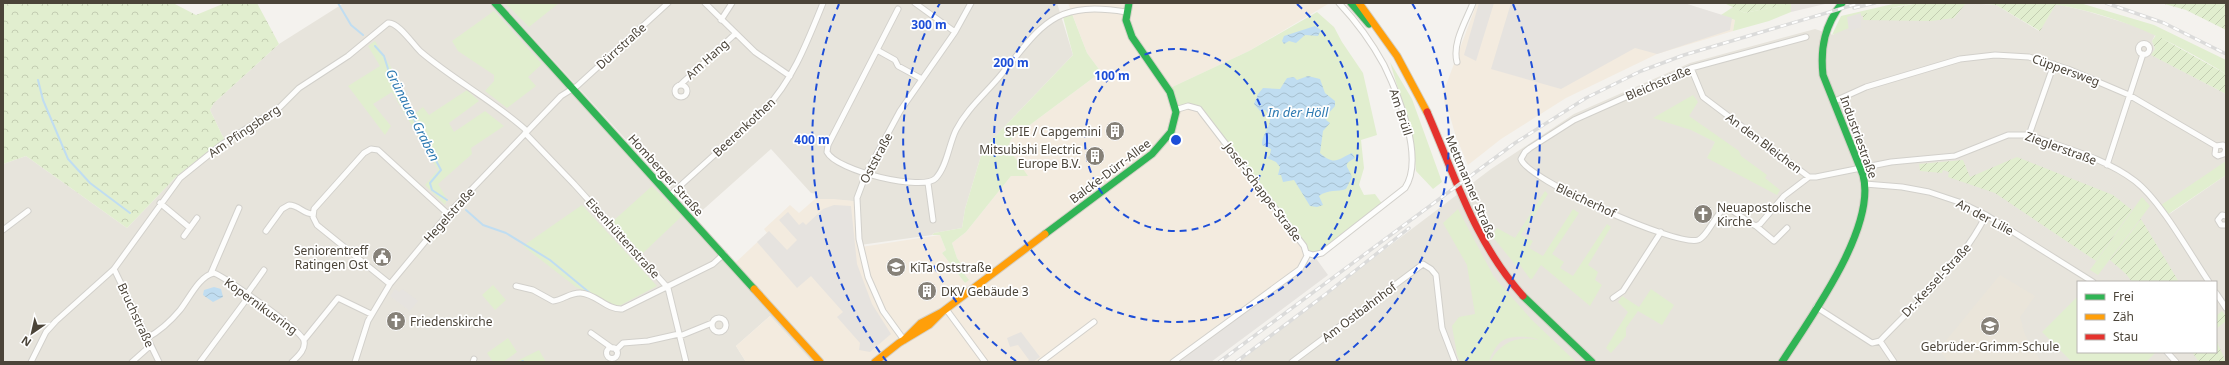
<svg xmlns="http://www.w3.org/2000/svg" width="2229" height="365" font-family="'Noto Sans',sans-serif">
	<defs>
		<pattern id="forest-crowns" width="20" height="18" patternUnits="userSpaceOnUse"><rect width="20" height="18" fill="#e1eecf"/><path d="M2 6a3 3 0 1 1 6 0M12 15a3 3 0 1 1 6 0" fill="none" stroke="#c3cdb2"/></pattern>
		<pattern id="garden-furrows" width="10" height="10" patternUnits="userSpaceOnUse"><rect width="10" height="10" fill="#e1eecf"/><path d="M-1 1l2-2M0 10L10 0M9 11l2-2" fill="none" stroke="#c3cdb2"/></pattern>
		<pattern id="water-waves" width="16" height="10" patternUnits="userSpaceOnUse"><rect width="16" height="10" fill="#c0ddf1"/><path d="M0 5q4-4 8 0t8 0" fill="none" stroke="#a6bfcf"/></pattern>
	</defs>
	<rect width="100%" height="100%" fill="#f4f2ee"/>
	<path fill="#e7e4dc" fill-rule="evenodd" d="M344 3H491L815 362H812L770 316 736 346 746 362H3V164L26 156 127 228 177 176 224 139 210 110 214 103 279 44Z
		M501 3H1057L1073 55 983 149 965 209 962 228 934 233 932 235 860 245 856 204 853 201 817 199 818 194 811 193 771 149 696 216Z
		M1966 3 1996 5 2039 31 2056 4 2086 11 2139 27 2155 35 2152 41 2155 49 2152 55 2226 94V161L2208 175 2168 215 2226 175V362H1236L1491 169 1574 114 1690 63 1815 29 1833 35 1849 19 1863 14V19L1954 18ZM2078 282H2216V352H2078Z"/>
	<path fill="#f3ebdf" d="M1068 3 1328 4 1249 51 1168 89 1196 107 1306 249 1304 264 1173 362H820L733 265 767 233 764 229 790 205 799 213 815 199H834L853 201 856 204 861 247 940 235 946 250 942 253 965 283 968 280 962 271 965 268 957 258 952 243 966 232 1011 176H1027L1008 148 1011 139 1101 72 1087 53Z
		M1477 3H1684L1735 20 1733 31 1657 54 1566 98 1501 139 1468 165 1456 137 1449 113 1446 112 1443 93Z
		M770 316 812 362H746L736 346Z"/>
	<path fill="#eae5da" d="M2000 275 2035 296 2020 317 2025 335 2041 362H1948L1939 349Z"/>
	<path fill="#e1eecf" d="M505 3H559L529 27Z
		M1791 3V12L1769 21 1733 31 1735 20 1721 15 1733 7 1745 13Z
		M1897 3H1918L1900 6 1849 19V28L1832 35 1841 16Z
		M2046 3H2080L2154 25 2226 60V74C2170 39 2112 12 2046 3Z
		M494 11 542 64 528 77 536 86 507 108 485 91 494 81V75L458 51 452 41Z
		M1317 12 1334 27 1342 42 1363 73 1377 135 1361 140 1364 168 1359 185 1364 195 1375 194 1383 205 1322 253H1307L1196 107 1175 110 1168 89 1249 51Z
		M1072 14 1087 53 1101 72 1011 139 1008 148 1028 176H1011L966 232 952 243 957 258 965 269 962 271 969 280 965 283 942 253 946 250 940 235H932L934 233 962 228 965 209 983 149 1073 55 1063 17Z
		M375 41 392 69 390 71 413 115 423 107 429 115 467 90 479 101 449 123 454 132 485 111 504 126 471 148 472 154 438 184 447 199 445 205 425 185 438 170 392 92 373 104 391 126 385 135 348 86 380 66 368 46Z
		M1390 62 1412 99 1442 182 1433 189 1416 171 1413 139Z
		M1693 95 1698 102 1689 116 1739 151 1741 156 1767 175 1765 178 1780 190 1777 195 1707 158 1715 142 1691 130 1653 118Z
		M2226 161V175L2167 215 2161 205Z
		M652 186 682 216 642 254 612 222Z
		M1545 191 1548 194 1521 235 1533 241 1529 248 1543 256 1573 209 1579 213 1552 254 1564 262 1560 268 1573 276 1607 224 1611 227 1588 265 1598 272 1595 280 1602 285 1590 306 1541 265 1532 279H1530L1520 265 1518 268 1492 236 1497 228 1515 238Z
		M2142 197 2150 206 2098 275 2090 270Z
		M582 205 657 286 617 307 576 287 523 246Z
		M1458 209 1494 277 1532 320 1576 362H1490C1500 342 1518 335 1539 340 1530 336 1511 335 1502 341 1496 345 1491 355 1489 362H1460L1457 355 1452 326 1459 317 1475 314 1467 265 1443 223Z
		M493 285 506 300 495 310 482 295Z
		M1651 289 1674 305 1662 325 1638 311 1626 328V336L1611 353 1606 348 1628 312 1618 302 1622 296 1639 307Z
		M2078 296V352H2156L2146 362H2072L2042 332Z
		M508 338 517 352 503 362H493L487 353Z
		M539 350 546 362H515Z"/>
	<path fill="url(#forest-crowns)" d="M3 3H173L196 15 225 3H257L279 44 214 103 210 110 224 139 177 176 127 228 26 156 3 164Z"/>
	<path fill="url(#garden-furrows)" d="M1724 3H1793L1745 13Z
		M1918 3H1966L1954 18 1931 21 1863 20V14Z
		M1977 3H2046L2056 4 2040 31 1996 5Z
		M2161 3H2226V30L2186 10Z
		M2156 35 2226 74V94L2151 55 2155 49 2152 41Z
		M2017 157 2113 195 2132 210 2096 261 1995 193 1948 177 1949 172 1943 170 1942 173 1920 171 1919 164 1963 160 1970 177Z
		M2141 219 2179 282H2132L2126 274 2110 260Z
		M2222 311 2226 316V321L2216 329V316Z
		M2216 340 2226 362H2199L2192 352H2216Z"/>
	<path fill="#e6e3df" d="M1479 3H1494L1476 61 1464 55Z
		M1511 3H1684L1732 18 1730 30 1657 54 1635 48 1561 89 1491 69Z
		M1791 3H1825V4L1791 12Z
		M1861 13V27L1849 31 1847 17Z
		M834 205 851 206 857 264 872 304 891 334 870 352 859 350 860 343 837 317 843 312 811 276 797 288 757 242 769 231 787 250 797 240 779 220 788 212 799 225 803 222 806 225 823 209Z
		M1315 257 1328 275 1211 362H1173Z
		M395 289 399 292 402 289 418 301 410 311 390 296Z
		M1021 332 1040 357 1033 362H1027L1029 360 1018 345 1010 347 1007 338Z"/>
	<path fill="url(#water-waves)" d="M1315 26 1321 30 1318 36 1305 35 1296 43 1289 41 1284 44 1282 41 1284 36Z
		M1308 76 1320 79 1325 93 1335 101V106L1327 115 1326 120 1330 123 1323 131 1320 153C1335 167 1339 158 1352 153L1355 158C1341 166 1348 165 1352 177L1346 189C1338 192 1328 189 1319 196L1323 205 1317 207 1310 206 1294 180 1283 182 1281 175H1278L1280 167 1276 162 1267 158 1270 155 1271 149 1262 145C1261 131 1278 123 1265 110L1260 111 1254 104 1258 94 1263 88 1280 89 1287 78 1294 77 1297 80Z
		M214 287 221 289 223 297 213 302 203 295 204 290Z"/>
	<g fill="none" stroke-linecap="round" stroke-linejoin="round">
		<path stroke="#c0ddf1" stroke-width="2" d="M338 3 351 25 363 35
			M375 46 384 56 389 72 441 170 430 183 432 190 447 200
			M38 80 43 100 68 159 90 183 130 213
			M466 210 483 225 506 233 550 260 590 293
			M521 362 523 361"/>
		<g stroke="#d2d0cb" stroke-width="7">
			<path id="street" d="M705 3 755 52 790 76
				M915 3 955 32
				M898 9 828 145 827 152C836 171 924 192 936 178 947 166 949 144 956 130 967 109 985 94 1000 76 1042 26 1052 0 1126 12
				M721 20 732 3
				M1806 37 1691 68 1574 120 1530 148 1525 152 1521 159C1527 180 1677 247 1698 240 1707 237 1716 214 1725 207L1730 209 1752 224 1756 226 1760 224 1784 196 1809 177
				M2138.5 49a5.5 5.5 0 1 1 11 0a5.5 5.5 0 1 1-11 0Z
				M877 50 895 60 898 66 922 79
				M1457 62C1452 43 1466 21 1473 3
				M1691 68 1703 97 1809 177H1816L1891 162 1955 156 2008 135H2029C2064 148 2105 158 2135 181 2161 201 2190 254 2209 282
				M680 85 735 34
				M675 91a6 6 0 1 1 12 0a6 6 0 1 1-12 0Z
				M1835 101 1866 87 1960 59 1995 55 2029 57 2068 69 2129 95 2216 146 2223 145 2226 149 2224 154 2218 156 2215 154 2216 146
				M525 133 574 184 668 288 686 362
				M2029 135 2054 64
				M2107 165 2143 54
				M928 183 933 220
				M1865 184 1902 187 1929 192 1959 202 1986 215 2093 282
				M670 195 765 109C793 80 808 40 823 3
				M160 203 190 228
				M2226 216 2222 215 2218 220 2221 225H2226
				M1756 226 1774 241 1787 228
				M3 230 28 211
				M266 231 282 209 289 205C299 205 303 214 313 214
				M184 236 197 218
				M1307 253 1313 255 1322 253 1405 188C1425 158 1398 94 1384 65 1372 43 1356 21 1339 3
				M114 269 159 362
				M211 273 239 208
				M390 284 317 225 313 217 314 209 364 153 371 149 378 150 448 214
				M516 286 533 290 553 301C563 300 571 292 581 293 596 294 607 310 622 309L713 264 724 254
				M2216 293 2226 308
				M247 294 264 270
				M1613 298 1623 291 1661 232
				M1816 307 1872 343 1880 341C1917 302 1962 264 1986 215
				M946 309 985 362
				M712 325a7 7 0 1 1 14 0a7 7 0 1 1-14 0Z
				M591 333 612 348
				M680 336 712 323
				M147 338C160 331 170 322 180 310 189 299 199 276 214 273 226 278 303 331 304 341 306 350 297 357 292 362
				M304 340 338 298 371 314
				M904 340 883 311 868 277 859 239 857 198 866 174 900 111 955 32 971 3
				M1880 341 1894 362
				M606.5 353a5.5 5.5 0 1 1 11 0a5.5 5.5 0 1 1-11 0Z
				M616 350 623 343 648 341 679 334
				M2167 352 2176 362
				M31 362 46 332 56 321 114 269 180 178 221 145 280 107 299 88 348 56 388 23C398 21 414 46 421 52 455 81 494 101 527 131
				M132 362 150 346
				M200 362 249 296
				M355 362 368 321 390 284 448 214 561 96 577 86 668 3
				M473 362 474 359
				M1041 362 1094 322
				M1173 362 1300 269 1307 256 1304 246 1199 109 1188 106 1175 110
				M1292 362 1423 264 1431 269 1436 275 1442 328 1455 362"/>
		</g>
		<g stroke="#d3cfc5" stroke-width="9">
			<path id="fast" d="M495 3 754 289
				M1351 3 1369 24
				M1045 234 1152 154 1171 132 1176 112 1170 92 1132 37 1126 20 1129 3
				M1523 296 1592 362
				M1782 362C1810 318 1877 228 1863 175L1823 75C1820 47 1825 25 1842 3"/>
		</g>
		<g stroke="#d3cfc5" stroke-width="9">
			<path id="slow" d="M1359 3 1397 56 1427 112
				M754 289 820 362
				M904 340 921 323 942 312 1045 234
				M875 362 899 343 929 325 942 312"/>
		</g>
		<g stroke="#d3cfc5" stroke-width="9">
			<path id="jam" d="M1427 112C1456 178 1474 241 1523 296"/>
		</g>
		<use href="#street" stroke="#fdfdfc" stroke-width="5"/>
		<use href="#fast" stroke="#30b455" stroke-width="7"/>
		<use href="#slow" stroke="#ff9f0a" stroke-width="7"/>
		<use href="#jam" stroke="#e5322d" stroke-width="7"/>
		<g stroke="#dbdbda" stroke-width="3.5">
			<path id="rail" d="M2106 3 2164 23 2226 54
				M1854 8 1875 3
				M1219 362 1515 143 1586 98 1641 71 1684 55 1860 3
				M1236 362 1322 297 1409 228"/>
		</g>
		<use href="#rail" stroke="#fff" stroke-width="2" stroke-dasharray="6" stroke-linecap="butt"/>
	</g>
	<g fill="none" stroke="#1d4ed8" stroke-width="2" stroke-dasharray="7 5">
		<circle cx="1176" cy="140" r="91"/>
		<path d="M1297 4A182 182 0 1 1 1055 4"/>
		<path d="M1016 361A273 273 0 0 1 940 3M1412 3A273 273 0 0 1 1336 361"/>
		<path d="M887 362A364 364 0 0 1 839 4M1513 4A364 364 0 0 1 1465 362"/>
	</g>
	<defs>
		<g id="building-disc" transform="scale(1)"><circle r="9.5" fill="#868178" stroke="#fff"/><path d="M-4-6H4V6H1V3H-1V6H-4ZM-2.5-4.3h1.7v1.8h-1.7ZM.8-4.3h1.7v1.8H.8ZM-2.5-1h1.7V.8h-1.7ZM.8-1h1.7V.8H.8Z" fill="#fff"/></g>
		<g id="church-disc" transform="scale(1)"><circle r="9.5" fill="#868178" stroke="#fff"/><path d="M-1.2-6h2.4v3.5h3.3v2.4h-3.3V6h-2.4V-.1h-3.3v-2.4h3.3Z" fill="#fff"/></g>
		<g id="civic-disc" transform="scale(1)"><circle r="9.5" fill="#868178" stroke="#fff"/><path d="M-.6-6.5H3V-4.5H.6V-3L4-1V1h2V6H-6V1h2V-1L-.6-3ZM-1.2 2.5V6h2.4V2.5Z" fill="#fff"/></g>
		<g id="school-disc" transform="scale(1)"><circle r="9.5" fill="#868178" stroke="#fff"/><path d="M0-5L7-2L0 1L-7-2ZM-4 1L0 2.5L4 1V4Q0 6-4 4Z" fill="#fff"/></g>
	</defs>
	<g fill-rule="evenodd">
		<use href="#building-disc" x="1115" y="131"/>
		<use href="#building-disc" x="1095" y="156"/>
		<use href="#church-disc" x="1703" y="214"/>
		<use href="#civic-disc" x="382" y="257"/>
		<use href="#school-disc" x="896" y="267"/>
		<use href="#building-disc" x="927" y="291"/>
		<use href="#church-disc" x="396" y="321"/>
		<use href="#school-disc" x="1990" y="326"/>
	</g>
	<g text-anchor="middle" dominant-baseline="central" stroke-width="3.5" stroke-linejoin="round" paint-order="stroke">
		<g font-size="12" fill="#4b4439" stroke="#fff">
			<text transform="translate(621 46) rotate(-42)">Dürrstraße</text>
			<text transform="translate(707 59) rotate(-42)">Am Hang</text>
			<text transform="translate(2066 70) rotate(20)">Cüppersweg</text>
			<text transform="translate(1658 83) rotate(-23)">Bleichstraße</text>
			<text transform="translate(1401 112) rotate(72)">Am Brüll</text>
			<text transform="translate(744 127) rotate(-43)">Beerenkothen</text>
			<text transform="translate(244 131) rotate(-34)">Am Pfingsberg</text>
			<text transform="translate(1859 137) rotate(70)">Industriestraße</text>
			<text transform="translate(1764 143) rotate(37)">An den Bleichen</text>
			<text transform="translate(2061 148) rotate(20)">Zieglerstraße</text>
			<text transform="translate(876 158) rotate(-62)">Oststraße</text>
			<text transform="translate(1110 171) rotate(-37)">Balcke-Dürr-Allee</text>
			<text transform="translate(666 175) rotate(48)">Homberger Straße</text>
			<text transform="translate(1471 187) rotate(67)">Mettmanner Straße</text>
			<text transform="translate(1263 192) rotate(53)">Josef-Schappe-Straße</text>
			<text transform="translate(1586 200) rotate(25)">Bleicherhof</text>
			<text transform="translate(449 215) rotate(-48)">Hegelstraße</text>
			<text transform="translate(1985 217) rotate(28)">An der Lilie</text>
			<text transform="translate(623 238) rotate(48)">Eisenhüttenstraße</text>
			<text transform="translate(1936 280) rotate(-47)">Dr.-Kessel-Straße</text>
			<text transform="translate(261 306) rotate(36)">Kopernikusring</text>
			<text transform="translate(1359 312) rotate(-37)">Am Ostbahnhof</text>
			<text transform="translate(136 315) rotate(65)">Bruchstraße</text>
		</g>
		<g font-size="12" fill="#4b4439" stroke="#fff" text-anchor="start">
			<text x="1101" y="131" text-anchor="end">SPIE / Capgemini</text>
			<text x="1081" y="149" text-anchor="end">Mitsubishi Electric<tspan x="1081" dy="14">Europe B.V.</tspan></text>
			<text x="1717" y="207">Neuapostolische<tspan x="1717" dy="14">Kirche</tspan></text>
			<text x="368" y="250" text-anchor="end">Seniorentreff<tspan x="368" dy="14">Ratingen Ost</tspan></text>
			<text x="910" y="267">KiTa Oststraße</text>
			<text x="941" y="291">DKV Gebäude 3</text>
			<text x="410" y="321">Friedenskirche</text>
			<text x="1990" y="346" text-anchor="middle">Gebrüder-Grimm-Schule</text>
		</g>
		<g font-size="13" font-style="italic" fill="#2e7ab2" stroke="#fff">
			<text x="1298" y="112">In der Höll</text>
			<text transform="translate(413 115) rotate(63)">Grünauer Graben</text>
		</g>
	</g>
	<circle cx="1176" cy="140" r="6" fill="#1d4ed8" stroke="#fff" stroke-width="2"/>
	<g font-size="12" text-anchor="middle" font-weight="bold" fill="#1d4ed8" stroke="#fff" stroke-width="3.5" stroke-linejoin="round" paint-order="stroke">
		<text x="929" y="29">300 m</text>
		<text x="1011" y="67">200 m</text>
		<text x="1112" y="80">100 m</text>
		<text x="812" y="144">400 m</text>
	</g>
	<rect width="2229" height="365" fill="none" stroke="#4b4439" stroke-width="8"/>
	<rect x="2077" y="281" width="140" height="72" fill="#ffffff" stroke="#b7b4b0"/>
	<rect x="2085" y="294" width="20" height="6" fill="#30b455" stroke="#b7b4b0"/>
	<text x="2113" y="301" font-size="12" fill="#4b4439">Frei</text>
	<rect x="2085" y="314" width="20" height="6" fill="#ff9f0a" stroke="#b7b4b0"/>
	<text x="2113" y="321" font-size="12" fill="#4b4439">Zäh</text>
	<rect x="2085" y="334" width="20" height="6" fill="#e5322d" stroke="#b7b4b0"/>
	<text x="2113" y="341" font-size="12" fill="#4b4439">Stau</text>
	<g transform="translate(32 333) rotate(214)" stroke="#ffffff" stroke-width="3" paint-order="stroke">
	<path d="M0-3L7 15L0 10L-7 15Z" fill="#4b4439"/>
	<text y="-6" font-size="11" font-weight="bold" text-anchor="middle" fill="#4b4439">N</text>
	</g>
</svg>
